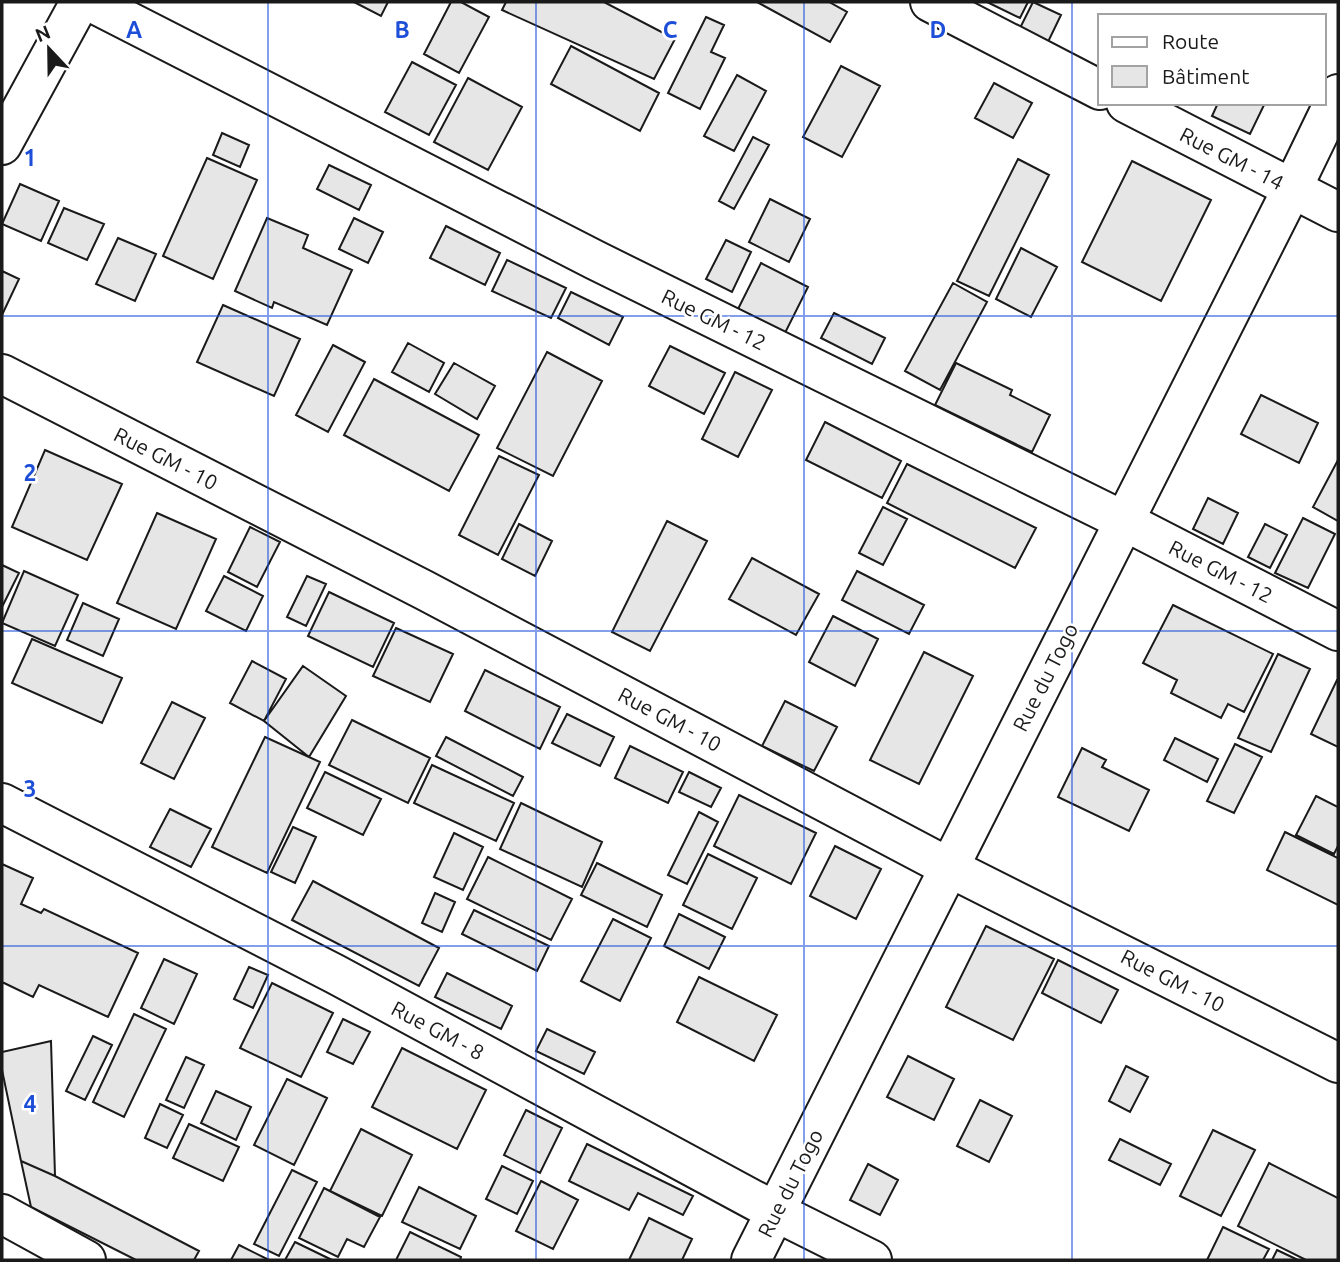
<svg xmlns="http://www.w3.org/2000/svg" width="1340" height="1262" font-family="Ubuntu,sans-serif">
	<rect width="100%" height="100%" fill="#fff"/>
	<path fill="#e6e6e6" stroke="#1a1a1a" stroke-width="2" d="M354 2H388L381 16Z
		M451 2H461L489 17 459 73 424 54Z
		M506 2H604L675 39 654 79 502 10Z
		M757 2H829L847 12 830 42Z
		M987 2H1028L1020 18Z
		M1033 2 1061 15 1047 44 1019 30Z
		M706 17 724 25 711 52 725 58 700 109 668 93Z
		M571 46 659 93 640 131 551 84Z
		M412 62 456 85 429 135 385 112Z
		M841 66 880 86 842 157 803 137Z
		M737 75 766 91 734 151 704 136Z
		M468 78 522 107 488 170 434 142Z
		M994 83 1032 103 1013 138 975 118Z
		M1218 103H1265L1250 134 1212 116Z
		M222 133 249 145 240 167 213 155Z
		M753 137 769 145 734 209 719 201Z
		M207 158 257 180 213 279 163 256Z
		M1018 159 1049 175 989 296 957 281Z
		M1132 161 1211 200 1161 301 1082 262Z
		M329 165 371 185 359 210 317 189Z
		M20 184 59 201 41 241 2 224Z
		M770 199 810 219 789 262 749 242Z
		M64 208 104 224 87 260 48 243Z
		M267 218 308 235 303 248 352 270 327 325 274 302 272 308 235 291Z
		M354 218 383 232 368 263 339 249Z
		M446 226 500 253 485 285 430 258Z
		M118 238 156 254 135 301 96 284Z
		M726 240 751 252 732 292 706 279Z
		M1021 248 1057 267 1031 317 996 299Z
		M507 260 566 288 551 318 492 291Z
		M761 263 808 287 784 335 737 311Z
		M2 271 19 279 2 315Z
		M953 283 987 302 940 390 905 371Z
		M571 292 623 317 609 345 558 318Z
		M223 305 300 339 274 396 197 362Z
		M834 313 885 338 872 364 821 338Z
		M408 343 444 363 429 392 392 372Z
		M333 345 365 362 328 432 296 415Z
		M670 346 725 373 704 414 649 386Z
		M547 352 602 381 553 476 497 448Z
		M454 363 495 386 477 419 435 394Z
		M956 363 1012 390 1010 395 1050 415 1032 452 935 405Z
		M735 372 772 390 738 457 702 439Z
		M374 379 479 435 449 491 344 435Z
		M1261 395 1318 423 1299 463 1241 434Z
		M825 422 901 461 882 498 806 460Z
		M45 450 122 484 87 560 12 527Z
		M499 456 539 475 498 555 459 535Z
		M1338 460V521L1313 507Z
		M907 464 1036 528 1015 568 887 503Z
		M1208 498 1238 513 1223 544 1193 529Z
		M883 507 907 519 883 565 859 553Z
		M157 513 216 539 176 629 117 603Z
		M1303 518 1335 534 1308 588 1275 573Z
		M667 521 707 541 650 651 612 632Z
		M519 524 552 541 535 576 502 559Z
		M1265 524 1287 535 1270 568 1248 557Z
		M250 527 280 542 257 587 228 572Z
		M752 558 819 594 796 635 729 599Z
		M2 565 19 573 2 607Z
		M24 571 78 595 55 646 2 623Z
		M857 571 924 605 909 634 842 600Z
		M224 576 263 596 246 631 206 611Z
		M307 576 326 584 306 626 287 617Z
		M329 592 394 623 373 667 308 636Z
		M83 603 119 619 103 656 67 640Z
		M1173 605 1273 654 1244 712 1228 704 1221 718 1171 693 1177 680 1143 663Z
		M833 616 878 639 855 686 809 662Z
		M396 628 453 654 430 702 373 676Z
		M32 639 122 678 102 723 12 683Z
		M924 652 973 676 919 784 870 760Z
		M1278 654 1310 669 1271 752 1238 738Z
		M252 661 286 679 264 721 230 703Z
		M303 666 346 696 309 757 264 721Z
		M485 670 560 707 540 749 465 711Z
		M1337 680H1338V747L1311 734Z
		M785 701 837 727 814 771 762 746Z
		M172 702 205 718 174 779 141 763Z
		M567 714 614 737 600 766 552 743Z
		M352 720 430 758 408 803 329 765Z
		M265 737 320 762 267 873 212 847Z
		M446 737 523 777 513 796 436 756Z
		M1175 738 1218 759 1207 782 1164 760Z
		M1235 744 1262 757 1234 813 1207 801Z
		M630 746 683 772 668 803 615 778Z
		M1082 748 1106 760 1102 767 1149 790 1129 831 1058 797Z
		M432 765 514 803 496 841 414 803Z
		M325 772 381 799 363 835 307 808Z
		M689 772 721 788 711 807 679 792Z
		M739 795 816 833 791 884 714 846Z
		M1316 796 1338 807V846L1334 854 1296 835Z
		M521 803 602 842 582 887 500 849Z
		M170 809 211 829 191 867 150 847Z
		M699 812 718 822 687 884 668 875Z
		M293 827 316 837 295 883 271 872Z
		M1285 832 1338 858V905L1267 870Z
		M454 833 483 847 463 890 434 877Z
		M835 846 881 869 856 919 810 896Z
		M708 854 757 878 732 929 683 905Z
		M488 857 572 899 551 940 467 899Z
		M597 863 662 895 647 927 581 895Z
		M2 864 33 878 21 904 41 913 44 909 138 953 108 1017 39 985 33 997 2 982Z
		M313 881 439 948 419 986 292 920Z
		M435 893 455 902 442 932 422 923Z
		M474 910 549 946 537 971 462 934Z
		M679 914 725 937 709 969 664 946Z
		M613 919 651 938 620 1001 581 981Z
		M986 926 1054 959 1013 1040 946 1007Z
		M164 959 197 974 174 1024 141 1008Z
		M1058 960 1118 990 1101 1023 1042 993Z
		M249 967 268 975 253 1008 234 999Z
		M447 973 512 1006 501 1029 435 997Z
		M699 977 777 1015 754 1061 677 1022Z
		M272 983 333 1013 301 1077 240 1048Z
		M134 1014 166 1029 124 1117 93 1102Z
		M343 1019 370 1032 353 1064 327 1052Z
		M547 1029 595 1052 584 1074 536 1051Z
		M93 1036 112 1045 85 1100 66 1091Z
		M51 1041 55 1176 21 1161 2 1070V1052Z
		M402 1048 486 1090 457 1149 372 1107Z
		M908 1056 954 1079 934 1120 887 1097Z
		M186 1057 204 1065 184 1108 166 1100Z
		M1126 1066 1148 1077 1130 1112 1109 1101Z
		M287 1079 327 1098 294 1165 254 1145Z
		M216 1091 251 1107 236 1140 201 1123Z
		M980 1100 1012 1116 989 1162 957 1146Z
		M160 1104 183 1115 167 1148 145 1138Z
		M526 1110 562 1128 540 1173 504 1155Z
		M189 1124 239 1147 223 1181 173 1158Z
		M361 1129 412 1155 382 1216 330 1191Z
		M1213 1130 1255 1150 1221 1216 1180 1196Z
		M1120 1139 1171 1164 1160 1185 1109 1160Z
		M587 1144 693 1196 683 1215 638 1193 629 1210 569 1181Z
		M21 1161 55 1176 199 1251 194 1260H136L31 1207Z
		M1269 1163 1338 1198V1260H1306L1238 1226Z
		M868 1164 898 1180 880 1215 850 1200Z
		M502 1166 533 1181 517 1214 486 1199Z
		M292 1170 317 1182 279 1256 254 1244Z
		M541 1181 578 1200 553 1249 516 1231Z
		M419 1187 476 1216 460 1249 402 1222Z
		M324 1188 380 1217 364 1247 347 1239 338 1257 299 1238Z
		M649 1218 692 1239 682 1260H629Z
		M1223 1227 1269 1249 1263 1260H1207Z
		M410 1232 461 1257 460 1260H396Z
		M295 1242 332 1260H285Z
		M239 1245 269 1260H231Z
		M1277 1250 1298 1260H1272Z"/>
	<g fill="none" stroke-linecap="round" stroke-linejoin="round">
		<g stroke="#1a1a1a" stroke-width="42">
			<path id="minor" d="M91 2 595 260 1124 521 1338 631
				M930 2 1100 90
				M1126 103 1338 212
				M2 145 80 2
				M2 374 424 590 950 868 1338 1063
				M2 803 335 974 776 1212 872 1260
				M2 1214 86 1260
				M751 1260 1292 189 1338 94"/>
		</g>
		<use href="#minor" stroke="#fff" stroke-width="38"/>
	</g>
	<path fill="none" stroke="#1d4ed8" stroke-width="2" stroke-opacity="0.55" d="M268 2V1260M536 2V1260M804 2V1260M1072 2V1260M2 316H1338M2 631H1338M2 946H1338"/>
	<g text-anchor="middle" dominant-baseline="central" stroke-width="5" stroke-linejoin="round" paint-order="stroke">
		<g font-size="21" fill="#1a1a1a" stroke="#fff">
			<text transform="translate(1232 158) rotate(27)">Rue GM - 14</text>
			<text transform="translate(714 319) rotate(26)">Rue GM - 12</text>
			<text transform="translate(166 458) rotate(27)">Rue GM - 10</text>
			<text transform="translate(1221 571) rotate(27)">Rue GM - 12</text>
			<text transform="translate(1045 677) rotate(-63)">Rue du Togo</text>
			<text transform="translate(670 719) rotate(28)">Rue GM - 10</text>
			<text transform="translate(1173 980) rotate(27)">Rue GM - 10</text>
			<text transform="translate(438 1030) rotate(28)">Rue GM - 8</text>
			<text transform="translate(790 1183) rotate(-63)">Rue du Togo</text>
		</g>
	</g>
	<g font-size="23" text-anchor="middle" font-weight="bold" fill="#1d4ed8" stroke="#fff" stroke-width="5" stroke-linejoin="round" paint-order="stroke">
		<text x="134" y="38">A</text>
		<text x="402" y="38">B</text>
		<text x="670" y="38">C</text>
		<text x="938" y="38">D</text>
		<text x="30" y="166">1</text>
		<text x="30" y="481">2</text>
		<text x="30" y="797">3</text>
		<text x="30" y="1112">4</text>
	</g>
	<rect width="1340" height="1262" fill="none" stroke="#1a1a1a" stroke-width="7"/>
	<rect x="1098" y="14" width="228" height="91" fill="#ffffff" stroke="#a3a3a3" stroke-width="2"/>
	<rect x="1112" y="37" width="35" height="10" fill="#ffffff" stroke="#a3a3a3" stroke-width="2"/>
	<text x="1162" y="49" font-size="21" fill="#1a1a1a">Route</text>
	<rect x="1112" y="66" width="35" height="21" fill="#e6e6e6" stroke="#a3a3a3" stroke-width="2"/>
	<text x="1162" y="84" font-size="21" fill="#1a1a1a">Bâtiment</text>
	<g transform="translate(49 49) rotate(338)" stroke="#ffffff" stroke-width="5" paint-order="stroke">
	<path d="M0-5L12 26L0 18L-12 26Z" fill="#1a1a1a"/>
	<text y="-10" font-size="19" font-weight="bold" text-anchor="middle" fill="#1a1a1a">N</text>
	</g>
</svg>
